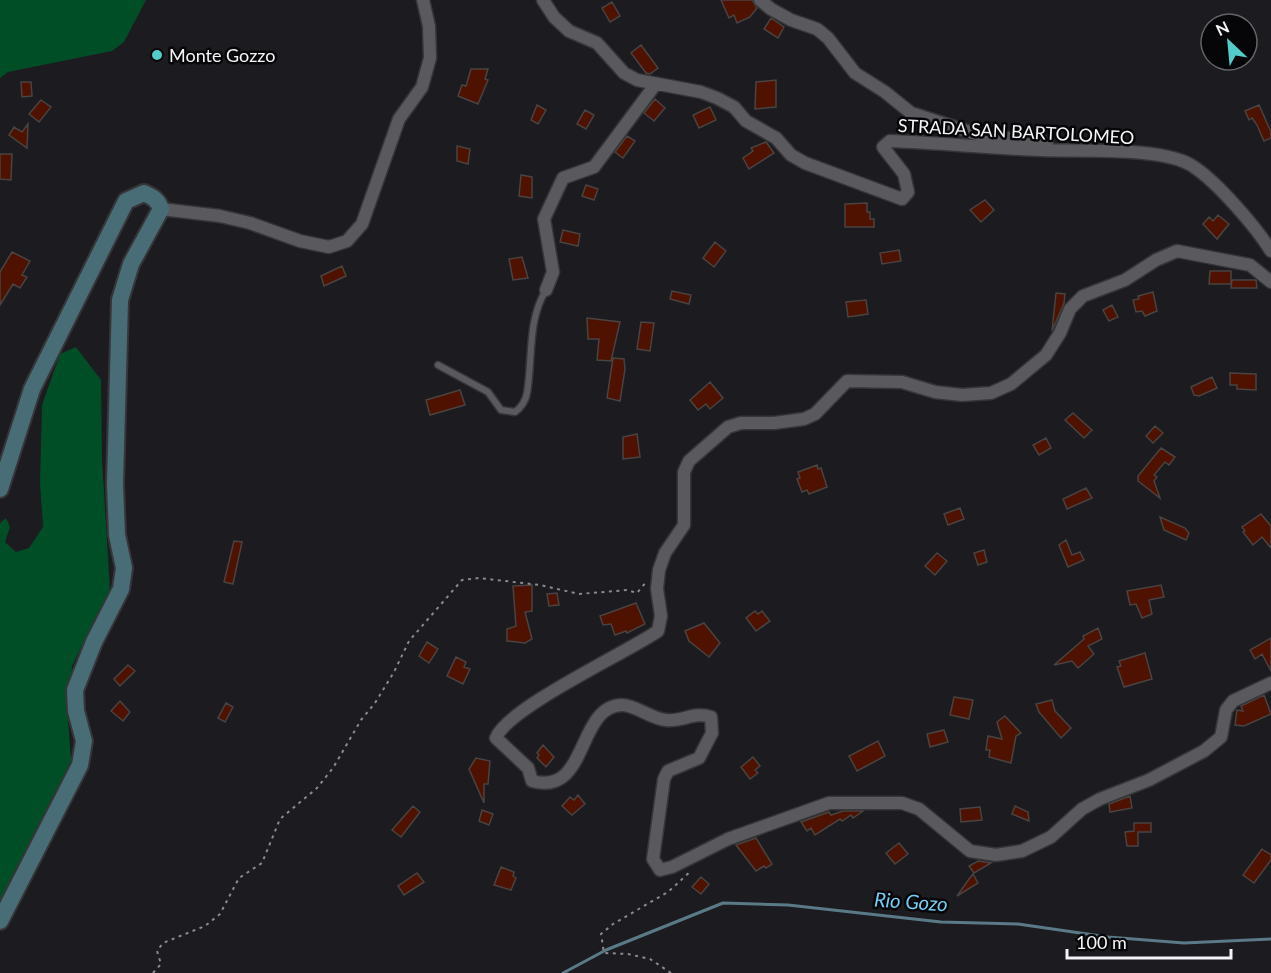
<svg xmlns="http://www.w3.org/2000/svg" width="1271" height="973" font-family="Lato,sans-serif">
	<rect width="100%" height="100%" fill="#1c1b1f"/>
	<path fill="#004e26" d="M0 0H146L124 42 112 51 8 72 0 78Z
		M76 347 101 380 102 459 110 591 72 666 68 720 71 760 56 795 0 901V523L6 518 10 527 5 542 16 552 29 548 43 527 40 483 42 405 60 354Z"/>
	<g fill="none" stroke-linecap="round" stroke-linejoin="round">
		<path stroke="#5a7a88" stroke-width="3" d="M563 973 606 950 723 903 788 905 941 922 1018 924 1108 937 1184 943 1271 939"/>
	</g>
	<path fill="#4f1200" stroke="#494341" stroke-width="1.5" d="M721 0H752L757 8 750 17 737 23 734 15 729 18Z
		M612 2 620 16 610 22 602 8Z
		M771 18 784 27 778 38 764 29Z
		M641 45 658 68 650 74 646 73 631 53Z
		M471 69H488L485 79 488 80 478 104 458 96 462 85 466 86Z
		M776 80V107L755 109 756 82Z
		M21 82H31L32 96 22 97Z
		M655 99 665 108 654 121 644 113Z
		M41 100 51 107 39 122 29 114Z
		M537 105 546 110 538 124 531 120Z
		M1259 105 1271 132V138L1264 141 1257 125 1252 118 1249 120 1245 111Z
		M710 107 716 120 699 128 693 115Z
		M585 110 594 115 586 129 577 124Z
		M28 124 27 148 9 135 14 127 22 132Z
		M627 136 635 141 623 158 615 152Z
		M766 142 774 153 749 169 743 158 753 151 751 148Z
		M457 146 470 149 468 164 457 161Z
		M0 154H12L11 180 0 179Z
		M521 175 532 177V198L519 196Z
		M586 185 598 189 594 200 582 196Z
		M985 200 994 210 981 222 970 210Z
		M867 203V212H870V219H874V227H845V204Z
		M1218 215 1229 224 1217 239 1203 224 1209 217 1213 221Z
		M563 230 580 234 578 246 560 242Z
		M715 242 726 251 714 267 703 258Z
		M899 250 901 261 882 264 880 253Z
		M12 252 30 261 22 275 27 277 20 288 13 284 0 305V272Z
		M522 257 528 278 513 280 509 259Z
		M342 266 346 276 324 286 321 276Z
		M1210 271H1231V284H1209Z
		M1232 280H1256L1257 288H1231Z
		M672 291 691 295 689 304 670 299Z
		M1153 292 1157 311 1145 316 1142 311 1136 312 1133 300 1139 299 1138 296Z
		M1056 293 1065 294 1064 303 1052 331Z
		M866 300 868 314 848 317 846 302Z
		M1112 305 1118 317 1109 321 1103 310Z
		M587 318 620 322 611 361 597 360 599 339H588Z
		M641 322 654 323 650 351 637 349Z
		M613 358 624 359 625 369 620 401 607 398Z
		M1230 373 1256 374V390L1237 389V385H1230Z
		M1212 377 1217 388 1199 396 1194 395 1191 387Z
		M710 382 723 398 710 409 706 404 698 410 690 400Z
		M460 390 465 405 430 415 426 400Z
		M1073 413 1092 430 1084 438 1065 420Z
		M1155 426 1163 433 1153 443 1146 436Z
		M637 434 640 457 623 459V437Z
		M1046 438 1051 448 1039 455 1033 445Z
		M1161 448 1175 457 1169 465 1165 462 1154 475 1157 477 1154 481 1160 498 1138 481V476Z
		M817 465 818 469 821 468 827 487 809 494 807 490 802 492 797 479 800 478 798 472Z
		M1086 488 1092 498 1067 509 1063 499Z
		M960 508 964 519 948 525 944 514Z
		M1261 514 1271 526V548L1262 537 1253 545 1243 532 1245 531 1242 527Z
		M1160 517 1185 528 1189 533 1186 540 1164 530Z
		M1066 540 1072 555 1080 552 1084 560 1068 567 1059 545Z
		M234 541 242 542 233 584 224 582Z
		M984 550 987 562 978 565 974 553Z
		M937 553 947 561 935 575 925 566Z
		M532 585V611L525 612 532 639 525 643 507 641V629L516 626 513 586Z
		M1161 585 1164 597 1149 600 1152 614 1142 618 1136 604 1130 605 1127 591Z
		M557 593 559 605 549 606 547 594Z
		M636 603 645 624 627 633 626 631 615 635 611 624 603 625 600 616Z
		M755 611 758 614 762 611 770 621 756 631 746 618Z
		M704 623 720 643 709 657 689 641 685 631Z
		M1098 628 1102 639 1088 646 1094 654 1078 668 1072 661 1054 665 1084 639 1083 636Z
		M1271 638V671L1262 654 1255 659 1250 650Z
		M427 642 438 649 429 663 419 656Z
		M1145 653 1152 679 1124 687 1117 667 1121 666 1119 661Z
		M456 657 466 662 464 667 470 669 463 684 447 676Z
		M128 665 135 671 120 686 114 679Z
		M1264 695 1271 714 1244 726 1235 725 1237 710 1243 711 1241 706Z
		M954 697 973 700 969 719 950 715Z
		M1052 700 1055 711 1071 728 1061 738 1039 712 1036 704Z
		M120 701 130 712 123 721 111 711Z
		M226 703 233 707 225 722 218 718Z
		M1005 716 1021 733 1016 736 1011 763 989 757 990 750H986L988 736 1002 739 997 722Z
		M944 730 948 742 930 747 927 734Z
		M878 741 885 756 857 771 849 756Z
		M543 745 554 757 546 767 537 758 539 755 537 753Z
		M753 757 760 766 755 770 758 773 750 779 741 767Z
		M476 758 490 761 488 784H484V803L469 769Z
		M578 795 585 804 572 815 562 806 570 797 574 800Z
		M1130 796 1132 808 1110 812 1109 804Z
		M413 806 420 812 401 837 392 830Z
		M1015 806 1028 812 1029 821 1012 814Z
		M980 807 982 820 961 822 960 809Z
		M482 810 493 814 489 825 479 821Z
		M843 811H863L853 818 851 815 842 821 840 819 815 835 811 828 807 831 801 822 829 812 831 815Z
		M1134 823H1151V832H1138V846H1127L1125 832 1134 831Z
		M756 838 772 864 766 868 764 866 756 871 736 845Z
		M899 843 908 854 895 864 886 853Z
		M1262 849 1271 855V860L1254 883 1243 875Z
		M978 861 991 863 974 873 969 866Z
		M501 867 514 872 513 876 516 878 511 890 494 885Z
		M417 873 424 882 404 895 398 886Z
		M973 874 978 883 957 896 969 879Z
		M701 877 709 884 701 894 692 887Z"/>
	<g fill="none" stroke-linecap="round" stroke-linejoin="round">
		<g stroke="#363639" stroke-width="9">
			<path id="service" d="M438 365 488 392 501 410 515 412C521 408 526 400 527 393 533 358 527 321 546 290"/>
		</g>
		<g stroke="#363639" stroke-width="15">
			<path id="minor" d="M543 0 554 17 569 31 597 43 624 73 637 80 701 92 717 98 734 107 746 121 776 138 791 155 805 163 902 199 908 192 904 174 883 147 890 141C940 143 990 148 1041 150 1078 152 1165 146 1194 167 1218 183 1256 227 1271 251
				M760 0 771 9 791 20 817 29 828 38 855 73 885 92 911 113 976 134 1047 143
				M161 209 220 216 250 223 300 241 329 247 347 241 362 224 399 119 422 87 430 58 429 26 423 0
				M1271 282 1250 265 1177 251 1156 260 1125 280 1083 296 1070 309 1060 333 1046 355 1011 384 991 393 962 395 935 392 902 382 847 381 815 414 804 419 774 423H741L728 427 689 461 684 472V525L665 553 659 570 657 589 661 616 658 631C626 653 507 708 496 738L528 768 532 781C589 797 576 706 622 705 636 705 651 719 666 720 683 722 694 711 711 717L712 733 699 758 668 771 664 779 653 859 660 870 672 867 728 839 829 803H902L919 809 970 851 996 855 1022 851 1051 837 1082 809 1100 799 1149 780 1204 751 1221 737 1226 710 1233 701 1271 683
				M546 290 553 272 544 219 563 178 594 167 655 85"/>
		</g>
		<g stroke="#363639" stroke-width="20">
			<path id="secondary" d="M0 489 32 389 126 201 144 193C153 197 158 200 161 209L131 264 120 300 115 484 117 535 124 568 121 589 94 642 75 690 76 711 84 741 80 765 0 921"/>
		</g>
		<path stroke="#8b8a8e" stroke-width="2" stroke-dasharray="3 4.5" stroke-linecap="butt" d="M153 973 161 964 157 951 163 943 205 926 220 914 239 878 262 863 280 819 317 788 333 768 361 720 375 703 394 672 409 641 462 580 479 578 540 585 579 594 627 590 637 593 647 581
			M671 973 650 959 628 954 604 953 601 934 613 924 668 892 691 871"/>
		<use href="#service" stroke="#59595e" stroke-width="6"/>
		<use href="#minor" stroke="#59595e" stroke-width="12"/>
		<use href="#secondary" stroke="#496d76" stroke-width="16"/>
	</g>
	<circle fill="#53cdc9" stroke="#060608" stroke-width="2" cx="157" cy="55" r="6"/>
	<g text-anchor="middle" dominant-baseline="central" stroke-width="5" stroke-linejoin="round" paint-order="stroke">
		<g font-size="18" fill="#f4f4f7" stroke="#060608" text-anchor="start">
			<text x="169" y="55">Monte Gozzo</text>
		</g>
		<g font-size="18" fill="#f4f4f7" stroke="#060608">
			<text transform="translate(1016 131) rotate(3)">STRADA SAN BARTOLOMEO</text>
		</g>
		<g font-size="20" font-style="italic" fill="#74cdf3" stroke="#060608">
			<text transform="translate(911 901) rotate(4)">Rio Gozo</text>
		</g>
	</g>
	<g transform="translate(1229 42) rotate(334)"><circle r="28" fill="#060608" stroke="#656568" stroke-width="1.5"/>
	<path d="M0-4.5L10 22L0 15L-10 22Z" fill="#53cdc9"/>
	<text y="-9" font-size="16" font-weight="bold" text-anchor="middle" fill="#f4f4f7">N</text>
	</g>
	<path d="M1067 949v9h164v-9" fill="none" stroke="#f4f4f7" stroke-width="3"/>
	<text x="1076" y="949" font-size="18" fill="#f4f4f7" stroke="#060608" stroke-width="4.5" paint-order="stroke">100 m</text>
</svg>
